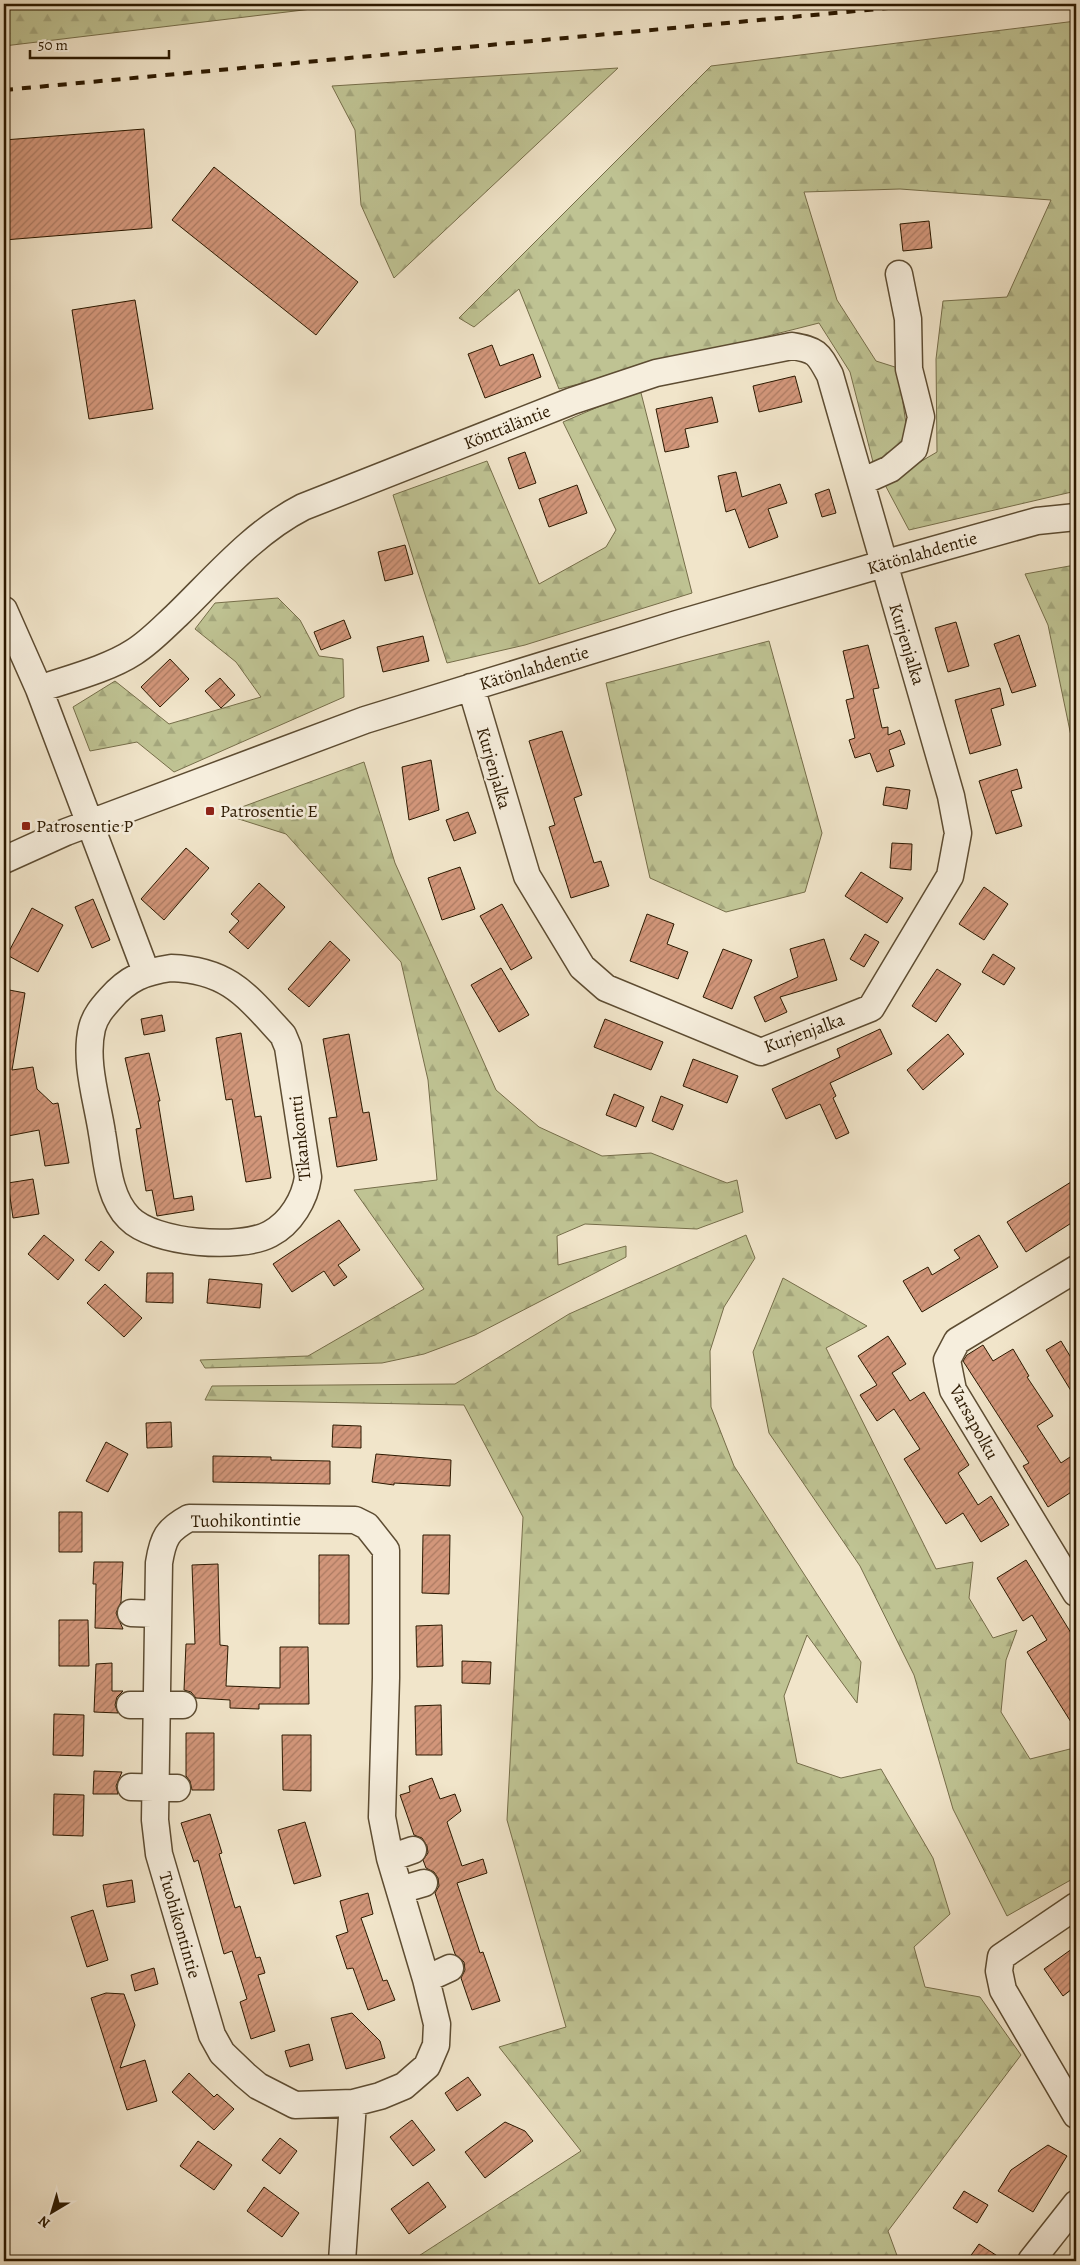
<svg xmlns="http://www.w3.org/2000/svg" width="1080" height="2265" font-family="Alegreya,serif">
	<defs>
		<pattern id="forest-firs" width="22" height="20" patternUnits="userSpaceOnUse" patternTransform="scale(1.25)"><rect width="22" height="20" fill="#bfc393"/><path d="M5 1l3.5 6h-7zM16 11l3.5 6h-7z" fill="#a4a77d"/></pattern>
		<pattern id="building-hatch" width="6" height="6" patternUnits="userSpaceOnUse" patternTransform="scale(1.25)"><rect width="6" height="6" fill="#d2967a"/><path d="M-1 1l2-2M0 6l6-6M5 7l2-2" fill="none" stroke="#ab7a62"/></pattern>
	</defs>
	<rect width="100%" height="100%" fill="#f1e5ca"/>
	<filter id="stains"><feTurbulence type="fractalNoise" baseFrequency=".004" numOctaves="4"/><feColorMatrix values="0 0 0 0 .2 0 0 0 0 .09 0 0 0 0 .02 0 0 0 .5 -.17"/></filter>
	<radialGradient id="worn" r=".72"><stop offset=".6" stop-color="#630" stop-opacity="0"/><stop offset="1" stop-color="#630" stop-opacity=".3"/></radialGradient>
	<path fill="url(#forest-firs)" stroke="#766e4a" d="M4 4H374L345 5 4 46Z
		M1076 21V491L909 530 884 483 937 452 936 359 943 301 1007 297 1051 200 900 189 804 192 837 300 876 361 898 368 909 445 873 462 850 372 819 323 559 389 519 289 474 327 459 318 711 66Z
		M618 68 394 278 361 205 355 130 332 86Z
		M640 389 692 593 525 645 447 663 393 495 487 461 539 584 606 547 616 530 563 422Z
		M1075 565 1076 567V760L1048 625 1025 574Z
		M278 598 300 620 319 656 343 659 344 697 174 772 137 742 90 751 73 707 115 681 169 724 261 697 236 662 195 629 215 603Z
		M769 641 822 833 805 892 726 912 650 878 606 683Z
		M364 762 395 863 496 1090 539 1127 602 1156 651 1153 727 1183 737 1180 743 1212 697 1229 585 1224 557 1236 558 1265 626 1246V1257L475 1335 424 1354 382 1363 205 1368 200 1360 308 1356 424 1289 354 1190 437 1180 428 1080 401 962 286 834 223 814Z
		M746 1235 755 1258 724 1307 710 1351 711 1407 734 1466 861 1662 857 1703 807 1635 784 1696 797 1763 841 1778 881 1769 933 1858 950 1914 914 1947 925 1987 980 1997 1021 2055 888 2231 899 2261H437L414 2259 581 2151 499 2047 566 2027 507 1820 523 1517 464 1405 205 1400 212 1386 455 1384 569 1314Z
		M783 1278 867 1326 826 1348 936 1569 973 1562 969 1598 993 1638 1017 1630 1006 1660 1001 1712 1030 1759 1074 1748 1076 1757V1877L1007 1916 953 1809 914 1675 860 1566 769 1433 753 1352Z"/>
	<path fill="url(#building-hatch)" stroke="#2c1900" d="M144 129 152 228 4 240V140Z
		M214 167 358 282 316 335 172 220Z
		M929 221 932 248 903 251 900 224Z
		M135 300 153 409 89 419 72 310Z
		M492 345 500 366 533 354 541 377 485 398 468 354Z
		M795 376 802 402 759 412 753 386Z
		M712 397 718 422 685 429 689 447 665 452 656 409Z
		M525 452 536 483 519 489 508 458Z
		M736 472 742 497 780 484 787 503 768 509 778 537 749 548 735 509 726 512 718 476Z
		M577 485 587 513 549 527 539 499Z
		M829 489 836 513 822 517 815 494Z
		M405 545 413 574 385 581 378 552Z
		M344 620 351 638 321 650 314 632Z
		M956 622 969 666 948 672 935 628Z
		M1019 635 1036 686 1012 693 994 644Z
		M423 636 429 661 383 672 377 647Z
		M868 645 879 688 873 689 882 728 888 727V735L900 730 905 744 889 750 894 766 877 772 870 753 855 758 849 740 855 738 846 700 854 698 843 651Z
		M170 659 189 679 160 707 141 687Z
		M220 678 235 695 221 708 205 691Z
		M1000 688 1004 705 991 709 1001 745 970 754 955 700Z
		M562 731 582 795 574 798 594 863 601 861 609 886 571 898 549 827 555 825 529 741Z
		M431 760 439 810 409 820 402 767Z
		M1017 769 1022 788 1011 791 1022 826 996 834 979 781Z
		M886 787 910 790 907 809 883 805Z
		M468 812 476 833 454 841 446 820Z
		M892 843 912 844 911 870 890 868Z
		M186 848 209 868 164 920 141 899Z
		M460 867 475 909 442 920 428 878Z
		M861 872 903 898 887 923 845 896Z
		M259 883 285 907 248 949 229 932 239 921 231 914Z
		M984 887 1008 904 984 940 959 924Z
		M93 899 110 940 92 948 75 907Z
		M502 904 532 958 511 970 480 916Z
		M32 908 63 925 38 972 7 955Z
		M647 914 674 924 667 944 688 952 678 979 630 961Z
		M865 934 879 942 864 967 850 959Z
		M824 939 837 980 780 997 787 1012 765 1022 754 997 798 977 790 949Z
		M330 941 350 960 309 1007 288 989Z
		M723 949 752 960 732 1009 703 997Z
		M993 954 1015 968 1004 985 982 972Z
		M501 968 529 1015 499 1032 471 985Z
		M937 969 961 984 936 1022 912 1006Z
		M4 989 25 993 12 1070 33 1067 37 1089 53 1104 58 1103 69 1163 45 1166 39 1130 8 1136 4 1111V1072L9 1071 4 1070Z
		M162 1015 165 1031 144 1035 141 1019Z
		M605 1019 663 1042 651 1070 594 1047Z
		M880 1029 892 1054 830 1083 836 1096 833 1098 849 1133 836 1139 820 1104 786 1119 772 1089 840 1057 837 1049Z
		M241 1033 255 1117 261 1116 271 1178 246 1182 232 1099 226 1100 216 1038Z
		M349 1034 363 1113 369 1112 377 1160 337 1167 329 1118 337 1117 323 1039Z
		M948 1034 964 1054 923 1090 907 1070Z
		M149 1053 160 1101H158L174 1199 192 1196 194 1210 157 1216 152 1190 146 1191 136 1129 141 1128 125 1058Z
		M693 1059 738 1076 727 1103 683 1086Z
		M614 1094 644 1107 636 1127 606 1115Z
		M661 1096 683 1105 673 1130 652 1121Z
		M33 1179 39 1214 13 1218 8 1183Z
		M1071 1182 1076 1191V1220L1026 1252 1007 1222Z
		M339 1220 360 1250 338 1265 347 1277 334 1286 324 1271 292 1292 273 1264Z
		M44 1235 74 1260 58 1280 28 1254Z
		M979 1235 998 1267 922 1312 903 1281 928 1267 932 1275 960 1258 954 1250Z
		M101 1241 114 1252 99 1271 85 1260Z
		M147 1273H173V1303L146 1302Z
		M209 1279 262 1284 260 1308 207 1303Z
		M105 1284 142 1318 124 1337 87 1303Z
		M888 1336 906 1364 892 1373 910 1401 924 1392 969 1465 958 1473 978 1505 991 1496 1009 1525 981 1542 963 1513 946 1524 904 1459 920 1449 894 1409 877 1421 860 1395 877 1385 858 1356Z
		M1061 1341 1076 1366V1399L1046 1350Z
		M983 1345 993 1361 1013 1349 1029 1376 1027 1377 1053 1416 1037 1426 1061 1463 1076 1453V1489L1048 1507 1023 1466 1029 1463 963 1361 967 1355Z
		M171 1422 172 1447 147 1448 146 1423Z
		M333 1425 361 1426V1448L332 1447Z
		M106 1442 128 1454 108 1492 86 1481Z
		M376 1454 451 1460 450 1486 394 1483V1485L372 1482Z
		M213 1456 271 1457V1460L330 1461V1484L213 1482Z
		M59 1512H82V1552H59Z
		M423 1535H450L449 1594 422 1593Z
		M319 1555H349V1624H319Z
		M1026 1560 1076 1641V1730L1027 1652 1047 1640 1032 1615 1023 1621 997 1578Z
		M94 1562H123L121 1602 116 1613 123 1629 95 1628 96 1584H93Z
		M218 1564 220 1645 228 1646 226 1686 280 1688V1647H308L309 1704H259V1709L230 1708V1700L196 1698 191 1692 184 1690 186 1644H195L192 1565Z
		M59 1620H88L89 1666H59Z
		M442 1625 443 1666 417 1667 416 1626Z
		M462 1661 491 1662 490 1684 462 1683Z
		M112 1663V1691H123L117 1697 115 1705 118 1713 94 1712 96 1664Z
		M441 1705 442 1755H416L415 1706Z
		M54 1714 84 1715 83 1756 53 1755Z
		M186 1733H214V1790H192L190 1781 186 1776Z
		M282 1735H311V1791L283 1790Z
		M94 1771 122 1772 116 1786 118 1794H93Z
		M432 1778 440 1799 455 1794 461 1811 447 1822 462 1866 483 1859 487 1873 457 1883 480 1953 483 1952 500 2001 472 2010 461 1978 465 1970 464 1962 455 1954 435 1893 439 1886 438 1878 434 1872 426 1868 423 1860 428 1853 427 1846 422 1838 414 1835 400 1795 410 1792 409 1786Z
		M54 1794 84 1795 83 1836 53 1835Z
		M210 1814 222 1853 219 1854 235 1908 240 1906 256 1958 260 1957 265 1973 258 1975 275 2031 251 2039 240 2002 247 1999 232 1951 224 1954 198 1860 194 1862 181 1823Z
		M305 1822 321 1876 294 1884 278 1830Z
		M132 1880 135 1902 107 1907 103 1885Z
		M368 1893 373 1914 361 1918 383 1981 387 1980 395 2000 368 2010 353 1968 347 1969 336 1936 348 1932 340 1901Z
		M93 1910 108 1960 87 1967 71 1917Z
		M1076 1946V1986L1063 1996 1044 1969Z
		M154 1968 158 1984 135 1991 131 1975Z
		M106 1993 124 1994 135 2025 120 2068 145 2060 157 2101 127 2110 91 1998Z
		M352 2013 380 2041 385 2058 346 2069 331 2018Z
		M309 2044 313 2060 290 2067 285 2051Z
		M189 2073 214 2097 217 2094 234 2109 214 2130 172 2092Z
		M468 2077 481 2095 457 2111 445 2093Z
		M412 2120 435 2150 413 2166 390 2137Z
		M505 2122 525 2131 533 2141 485 2178 465 2152Z
		M280 2138 297 2151 280 2174 262 2160Z
		M198 2141 232 2165 214 2190 180 2166Z
		M1048 2145 1067 2156 1033 2212 998 2191 1011 2170Z
		M428 2182 446 2207 409 2234 391 2209Z
		M264 2187 299 2213 282 2237 247 2211Z
		M964 2191 988 2205 977 2223 953 2208Z
		M979 2244 1005 2261H967Z"/>
	<g fill="none" stroke-linecap="round" stroke-linejoin="round">
		<g stroke="#5d4c32" stroke-width="29">
			<path id="minor" d="M861 482 890 469 914 449 921 417 909 369 908 319 899 274
				M4 610 39 689 146 972
				M39 689C68 679 108 669 134 652 150 642 163 628 177 615 216 577 254 532 303 507L572 401 656 373 792 346C817 350 818 353 830 375L951 796 958 833 950 876 871 1008 761 1052 606 988 582 967 527 876 471 687
				M4 860 66 832 365 720 677 624 883 564 1037 521 1076 517
				M171 968C229 970 247 996 283 1035L288 1047 308 1177C305 1199 291 1223 270 1234 240 1250 154 1244 129 1218 108 1197 107 1161 102 1133 97 1100 84 1061 92 1028 95 1016 102 1008 110 999 128 978 144 972 171 968Z
				M1076 1269 957 1341 947 1360 953 1390 1076 1593
				M189 1518 355 1520 367 1526 386 1550V1678L382 1817 390 1858 426 1979 437 2024 436 2045 427 2066 404 2086 380 2096 353 2103 295 2105 258 2086 245 2075 222 2053 212 2035 159 1854 155 1820 159 1563C163 1538 167 1530 189 1518Z
				M131 1613 158 1614
				M130 1705H183
				M131 1787 177 1788
				M390 1858 413 1850
				M400 1890 424 1883
				M1076 1906 1001 1957 999 1971 1003 1990 1076 2115
				M426 1979 450 1968
				M342 2261 353 2103
				M1031 2261 1076 2204"/>
		</g>
		<use href="#minor" stroke="#f6eedd" stroke-width="26"/>
		<path stroke="#2c1900" stroke-width="4" stroke-dasharray="9 9" stroke-linecap="butt" d="M4 90 932 4"/>
	</g>
	<g fill="#8f2418" stroke="#f6eedd" stroke-width="2">
		<rect x="205" y="806" width="10" height="10" rx="2.5"/>
		<rect x="21" y="821" width="10" height="10" rx="2.5"/>
	</g>
	<g text-anchor="middle" dominant-baseline="central" stroke-width="5" stroke-linejoin="round" paint-order="stroke">
		<g font-size="18" fill="#2c1900" stroke="#f6eedd">
			<text transform="translate(507 427) rotate(-22)">Könttäläntie</text>
			<text transform="translate(922 553) rotate(-16)">Kätönlahdentie</text>
			<text transform="translate(907 644) rotate(73)">Kurjenjalka</text>
			<text transform="translate(534 668) rotate(-17)">Kätönlahdentie</text>
			<text transform="translate(494 768) rotate(74)">Kurjenjalka</text>
			<text transform="translate(804 1033) rotate(-20)">Kurjenjalka</text>
			<text transform="translate(300 1138) rotate(-96)">Tikankontti</text>
			<text transform="translate(974 1422) rotate(61)">Varsapolku</text>
			<text transform="translate(246 1520) rotate(-1)">Tuohikontintie</text>
			<text transform="translate(180 1925) rotate(74)">Tuohikontintie</text>
		</g>
		<g font-size="18" fill="#2c1900" stroke="#f6eedd" text-anchor="start">
			<text x="220" y="811">Patrosentie E</text>
			<text x="36" y="826">Patrosentie P</text>
		</g>
	</g>
	<rect width="1080" height="2265" fill="none" stroke="#f1e5ca" stroke-width="20"/>
	<rect x="5" y="5" width="1070" height="2255" fill="none" stroke="#2c1900" stroke-width="2.5"/>
	<rect x="10" y="10" width="1060" height="2245" fill="none" stroke="#2c1900"/>
	<g transform="translate(52 2212) rotate(218)" stroke="#f6eedd" stroke-width="4" paint-order="stroke">
	<path d="M0-4L9 19L0 12L-9 19Z" fill="#2c1900"/>
	<text y="-8" font-size="14" font-weight="bold" text-anchor="middle" fill="#2c1900">N</text>
	</g>
	<path d="M30 50v8h139v-8" fill="none" stroke="#2c1900" stroke-width="2.5"/>
	<text x="38" y="50" font-size="15" fill="#2c1900" stroke="#f6eedd" stroke-width="4" paint-order="stroke">50 m</text>
	<rect width="100%" height="100%" filter="url(#stains)"/>
	<rect width="100%" height="100%" fill="url(#worn)"/>
</svg>
